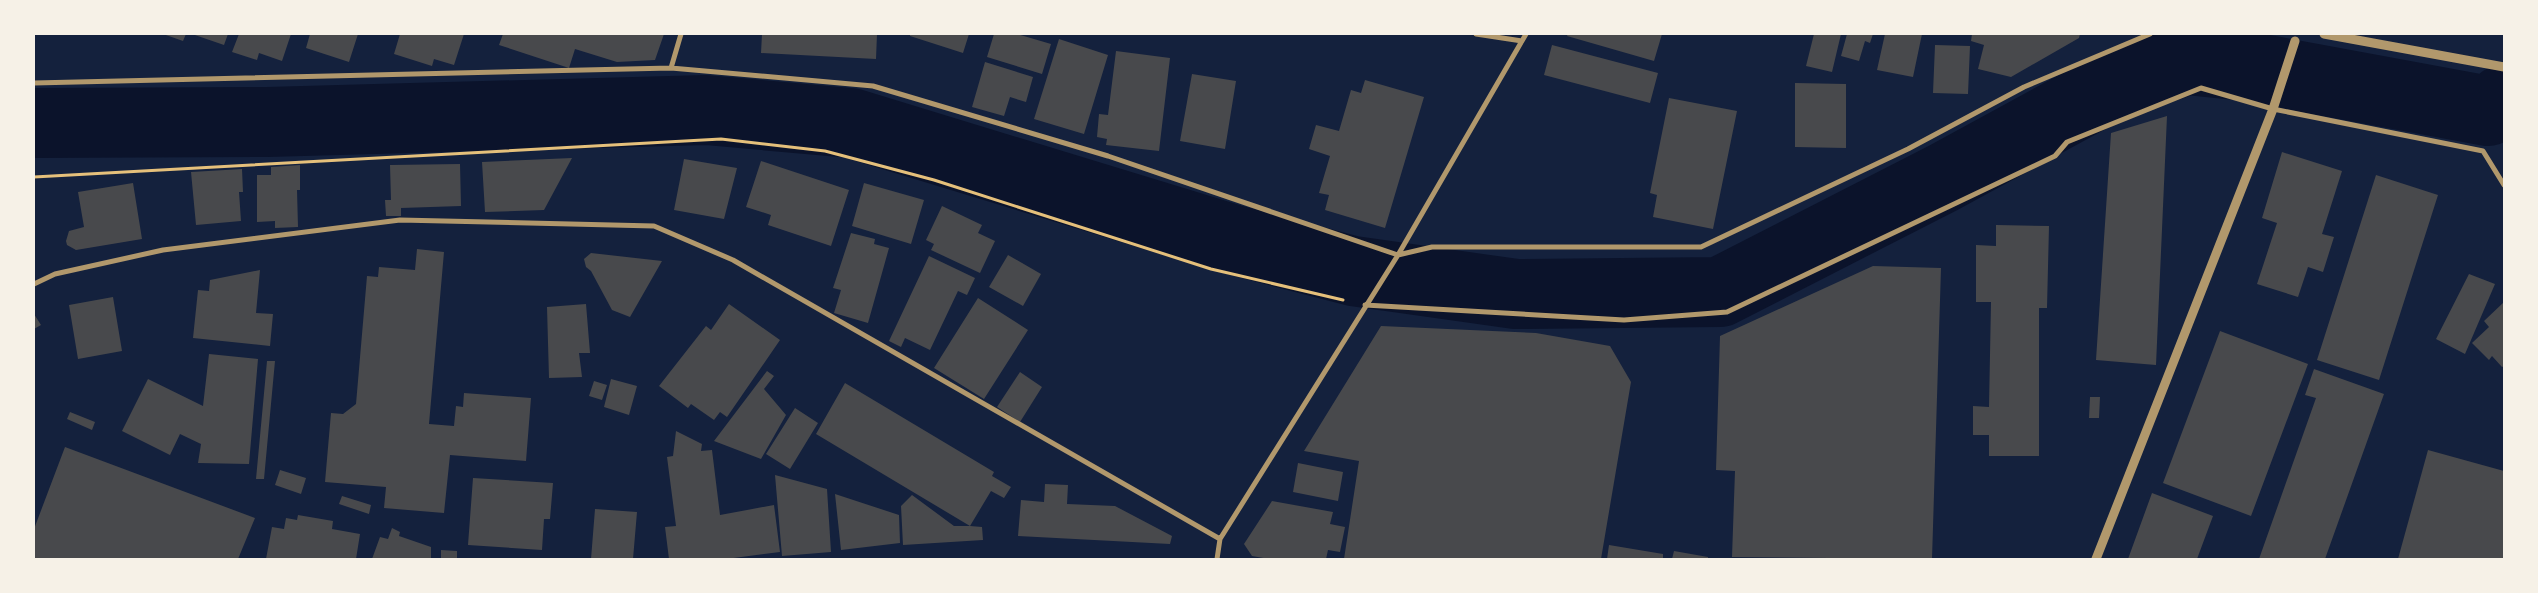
<svg xmlns="http://www.w3.org/2000/svg" width="2538" height="593" font-family="'Space Grotesk',sans-serif">
	<rect width="100%" height="100%" fill="#14213d"/>
	<g fill="none" stroke-linecap="round" stroke-linejoin="round">
		<path stroke="#0b132b" stroke-width="70" d="M34 123 267 122 706 110 851 123 1231 239 1353 271 1516 294 1720 292 1943 178 2115 84 2187 60 2245 66 2488 111 2504 99"/>
	</g>
	<path fill="#48494c" d="M163 34H186L183 41Z
		M192 34H228L224 45Z
		M239 34H291L282 61 259 53 257 60 232 52Z
		M310 34H358L349 62 306 48Z
		M400 34H464L454 65 434 59 432 66 394 54Z
		M503 34H664L655 60 617 62 575 49 569 68 499 45Z
		M762 34H877L876 59 761 53Z
		M910 34H969L963 53 910 36Z
		M994 34H1017L1051 44 1042 74 987 57Z
		M1568 34H1662L1654 61 1567 36Z
		M1814 34H1841L1832 72 1806 66Z
		M1847 34H1873L1870 43 1865 41 1859 61 1841 56Z
		M1885 34H1922L1913 77 1877 70Z
		M1972 34H2080L2079 38 2011 77 1978 69 1984 45 1971 41Z
		M1059 39 1108 55 1084 134 1034 119Z
		M1552 45 1658 73 1650 103 1544 75Z
		M1935 45 1970 46 1968 94 1933 93Z
		M1116 51 1170 58 1159 151 1106 145 1107 139 1097 137 1099 114 1108 115Z
		M985 62 1033 77 1026 102 1010 97 1004 116 972 107Z
		M1192 74 1236 81 1225 149 1180 141Z
		M1365 80 1424 97 1385 228 1325 210 1329 195 1319 193 1330 156 1309 149 1316 125 1339 131 1351 90 1361 93Z
		M1795 83 1846 84V148L1795 147Z
		M1669 98 1737 111 1713 229 1653 217 1657 195 1650 193Z
		M2167 116 2156 365 2096 360 2111 133Z
		M2282 152 2342 171 2322 234 2334 237 2323 272 2308 267 2298 297 2257 284 2277 223 2262 218Z
		M572 158 544 210 485 212 482 162Z
		M684 159 737 168 724 219 674 210Z
		M761 161 849 190 831 246 768 225 771 215 746 207Z
		M460 164 461 206 401 208V216H386L385 200H391L390 165Z
		M300 165V190H297L298 227 275 228V221L257 222V175H271V167Z
		M242 169 243 192H239L241 221 196 225 191 172Z
		M2376 175 2438 195 2379 380 2317 360Z
		M133 183 142 239 76 250 67 245 66 241 69 231 84 227 78 192Z
		M864 183 924 200 911 244 852 226Z
		M942 206 982 225 978 233 995 241 980 273 931 250 934 244 926 240Z
		M1996 225 2049 226 2047 308H2039V456H1989V435H1973V406L1989 407 1991 302H1976V245L1996 246Z
		M851 233 875 239 874 244 889 248 868 323 834 313 841 290 833 288Z
		M417 249 444 252 429 424 454 426 456 406 463 407 464 393 531 398 526 461 450 455 444 513 384 508 386 487 325 482 331 413 343 414 356 404 367 276 378 277 379 267 415 270Z
		M591 253 662 261 630 317 612 310 591 271 586 267 584 259Z
		M1008 255 1041 274 1023 306 989 287Z
		M929 256 975 278 967 295 958 291 930 350 905 338 901 347 889 341Z
		M1873 266 1941 268 1932 559 1732 557 1735 471 1716 470 1720 336Z
		M260 270 256 313 273 314 270 346 193 338 198 290 209 291 210 280Z
		M2469 274 2495 284 2465 354 2436 339Z
		M113 297 122 351 78 359 69 305Z
		M978 298 1028 330 984 399 934 368Z
		M2504 302V366L2502 367 2492 356 2489 360 2472 343 2489 327 2484 321Z
		M586 304 590 353H579L582 377 549 378 547 307Z
		M729 304 780 340 727 417 720 412 714 420 691 404 688 408 659 386 706 326 711 330Z
		M34 314 41 325 34 329Z
		M1381 326 1536 333 1610 346 1631 382 1601 559H1344L1359 461 1304 451Z
		M2220 331 2308 364 2251 516 2163 483Z
		M209 354 258 359 249 464 198 463 201 444 180 434 170 455 122 431 148 379 203 406Z
		M267 361H275L264 479H256Z
		M2314 369 2384 394 2325 559H2259L2316 398 2305 395Z
		M767 371 774 376 764 389 786 415 761 459 714 441Z
		M1020 372 1042 387 1020 422 997 407Z
		M611 379 637 386 629 415 604 407Z
		M594 381 607 385 602 400 589 396Z
		M845 383 994 472 992 476 1011 487 1004 498 991 491 970 526 982 527 983 540 903 545 901 506 912 495 954 526H970L816 434Z
		M2090 397H2100L2099 418H2089Z
		M795 408 818 423 790 469 766 454Z
		M70 412 95 422 92 430 67 419Z
		M676 431 702 444 701 451 712 450 720 515 774 505 780 552 726 559H669L665 527 676 526 667 457 673 456Z
		M65 447 255 518 238 559H34V529Z
		M2428 450 2504 471V559H2398Z
		M1298 463 1343 472 1338 501 1293 492Z
		M280 470 306 478 301 494 275 485Z
		M775 475 827 489 831 552 782 556Z
		M473 478 553 483 550 519H544L542 550 468 545Z
		M1045 484 1068 485 1067 504 1115 506 1172 536 1170 544 1018 536 1021 500 1044 502Z
		M2152 493 2213 516 2197 559H2128Z
		M835 494 899 515 900 543 841 550Z
		M342 496 371 505 369 514 339 504Z
		M1272 501 1333 512 1330 524 1345 527 1340 552 1328 550 1326 559H1269L1252 556 1244 544Z
		M595 509 637 512 633 559H591Z
		M298 515 333 521 332 529 360 534 356 559H266L272 527 284 529 286 518 297 520Z
		M392 528 400 532 399 536 431 547V559H372L380 537 388 539Z
		M1609 545 1663 554V559H1607Z
		M441 550 457 551V559H441Z
		M1674 551 1708 557V559H1672Z"/>
	<g fill="none" stroke-linecap="round" stroke-linejoin="round">
		<path stroke="#e5c07b" stroke-width="3" d="M34 177 721 139 825 151 934 180 1211 269 1343 300"/>
		<path stroke="#b1986c" stroke-width="5" d="M1476 34 1522 41
			M671 68 681 34
			M34 83 671 68 873 86 1108 156 1398 255 1432 247H1701L1908 149 2024 87 2150 34
			M34 284 55 274 163 250 400 220 654 226 733 260 1220 539
			M1365 305 1624 320 1727 312 2055 156 2067 142 2201 88 2273 109 2483 151 2504 185
			M1217 559 1220 539 1398 255 1526 34"/>
		<path stroke="#b1986c" stroke-width="9" d="M2324 34 2504 67
			M2096 559 2273 109 2295 41"/>
	</g>
	<rect width="2538" height="593" fill="none" stroke="#f6f1e7" stroke-width="70"/>
</svg>
